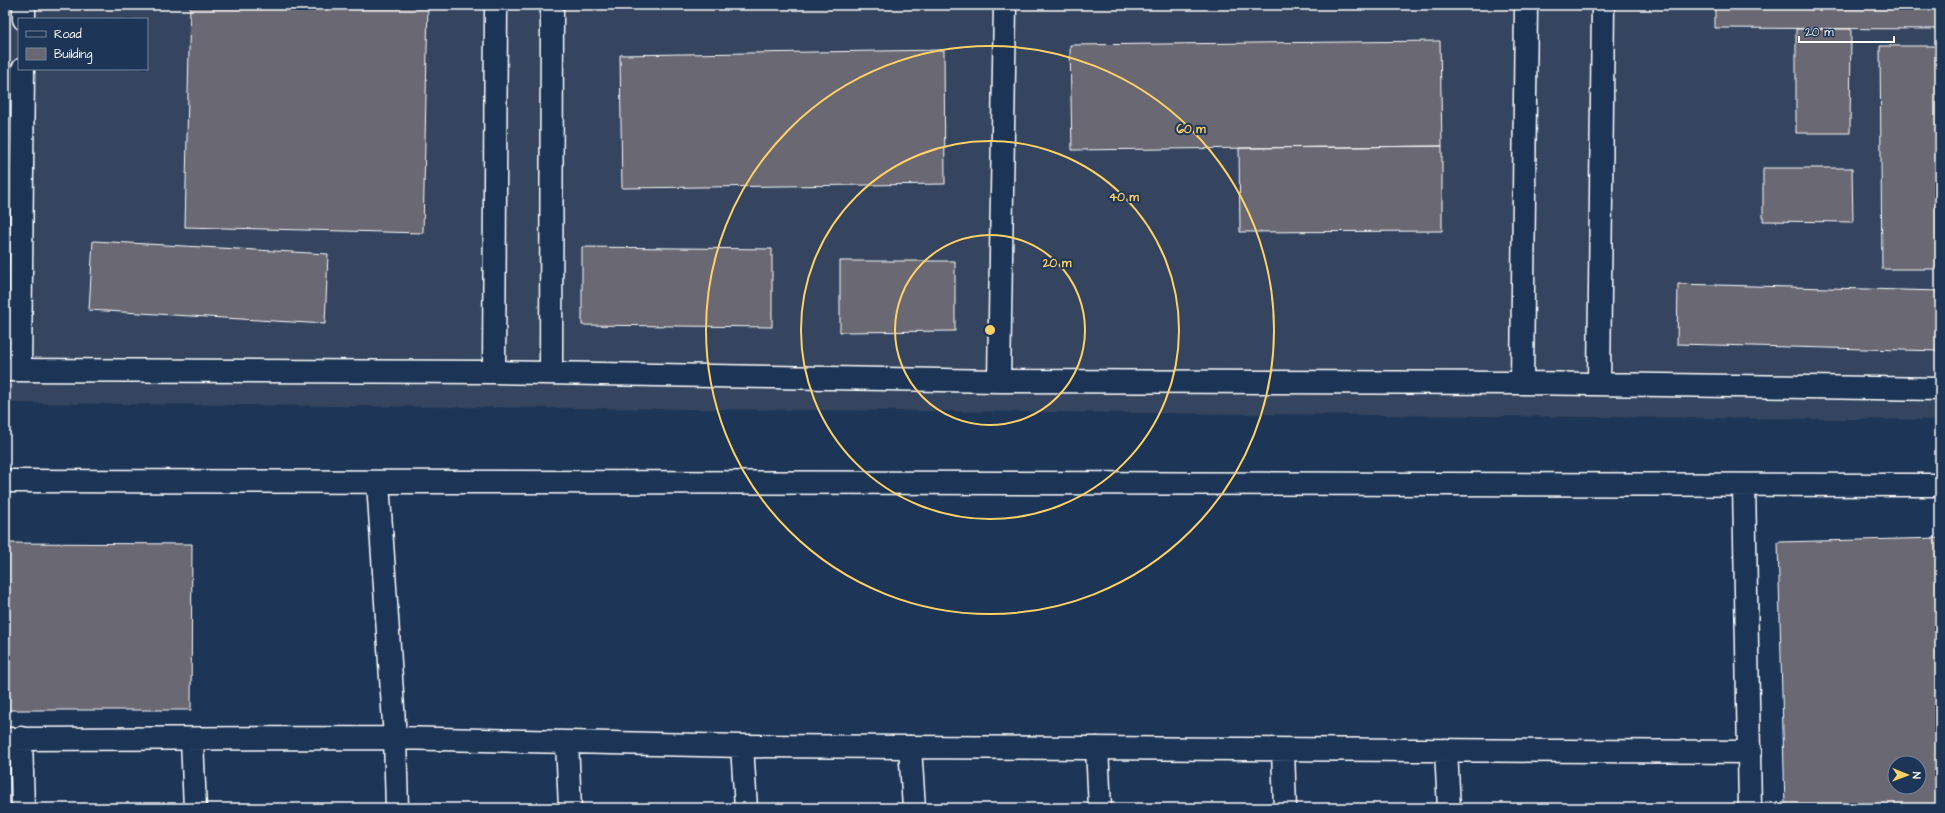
<svg xmlns="http://www.w3.org/2000/svg" width="1945" height="813" font-family="'Architects Daughter',sans-serif">
	<rect width="100%" height="100%" fill="#1d3557"/>
	<filter id="ink" filterUnits="userSpaceOnUse"><feTurbulence type="fractalNoise" baseFrequency=".025" numOctaves="2"/><feDisplacementMap in="SourceGraphic" scale="8" xChannelSelector="R" yChannelSelector="G"/><feConvolveMatrix kernelMatrix="1 2 1 2 8 2 1 2 1" color-interpolation-filters="sRGB"/></filter>
	<g filter="url(#ink)">
		<path fill="#34445f" fill-rule="evenodd" d="M5 5H1940V420L5 403ZM19 19H147V69H19Z"/>
		<path fill="#696773" stroke="#fff" fill-rule="evenodd" d="M190 5H428L423 233 185 227Z
			M1715 5H1940V29L1715 28Z
			M1796 29H1851L1850 133H1796Z
			M1440 41 1442 146 1072 150 1070 45Z
			M1880 46H1940V269H1882Z
			M944 50 945 184 622 188 620 55Z
			M1442 146V231L1240 232 1239 148Z
			M1763 168H1852L1853 222 1763 221Z
			M93 241 328 254 325 324 89 310Z
			M582 247 772 249V327L582 325Z
			M840 261H955V331L840 332Z
			M1678 284 1940 291V351L1677 344Z
			M1940 538V808H1785L1778 542ZM1895 763H1919V787H1895Z
			M5 543 192 544 191 710H5Z"/>
		<g fill="none" stroke-linecap="round" stroke-linejoin="round">
			<g stroke="#fff" stroke-width="25">
				<path id="street" d="M24 19V5
					M5 370 494 372 999 381 1522 383 1940 389
					M20 370 23 69
					M494 372 496 5
					M551 373 552 5
					M999 381 1005 5
					M1522 383 1526 5
					M1599 384 1603 5
					M5 481 1940 485
					M378 482 395 738 397 808
					M1744 485 1750 808
					M21 738 23 808
					M5 739 395 738 742 746 1750 752
					M192 740 195 808
					M567 742 570 808
					M742 746 746 808
					M910 747 914 808
					M1097 748 1100 808
					M1283 750 1285 808
					M1446 750 1449 808"/>
			</g>
			<use href="#street" stroke="#1d3557" stroke-width="22"/>
		</g>
	</g>
	<g fill="none" stroke="#ffd166" stroke-width="2">
		<circle cx="990" cy="330" r="95"/>
		<circle cx="990" cy="330" r="189"/>
		<circle cx="990" cy="330" r="284"/>
	</g>
	<circle cx="990" cy="330" r="6" fill="#ffd166" stroke="#1d3557" stroke-width="2"/>
	<g font-size="12" text-anchor="middle" font-weight="bold" fill="#ffd166" stroke="#1d3557" stroke-width="4" stroke-linejoin="round" paint-order="stroke">
		<text x="1191" y="133">60 m</text>
		<text x="1124" y="201">40 m</text>
		<text x="1057" y="267">20 m</text>
	</g>
	<rect width="1945" height="813" fill="none" stroke="#1d3557" stroke-width="20"/>
	<rect x="10" y="10" width="1925" height="793" fill="none" stroke="#fff" stroke-width="1.5" filter="url(#ink)"/>
	<rect x="18" y="18" width="130" height="52" fill="#1d3557" stroke="#77869a"/>
	<rect x="26" y="31" width="20" height="6" fill="#1d3557" stroke="#77869a"/>
	<text x="54" y="38" font-size="12" fill="#ffffff">Road</text>
	<rect x="26" y="48" width="20" height="12" fill="#696773" stroke="#77869a"/>
	<text x="54" y="58" font-size="12" fill="#ffffff">Building</text>
	<g transform="translate(1907 775) rotate(91)"><circle r="19" fill="#1d3557" stroke="#77869a"/>
	<path d="M0-3L7 15L0 10L-7 15Z" fill="#ffd166"/>
	<text y="-6" font-size="11" font-weight="bold" text-anchor="middle" fill="#ffffff">N</text>
	</g>
	<path d="M1799 36v6h95v-6" fill="none" stroke="#ffffff" stroke-width="2"/>
	<text x="1805" y="36" font-size="12" fill="#ffffff" stroke="#1d3557" stroke-width="3" paint-order="stroke">20 m</text>
</svg>
